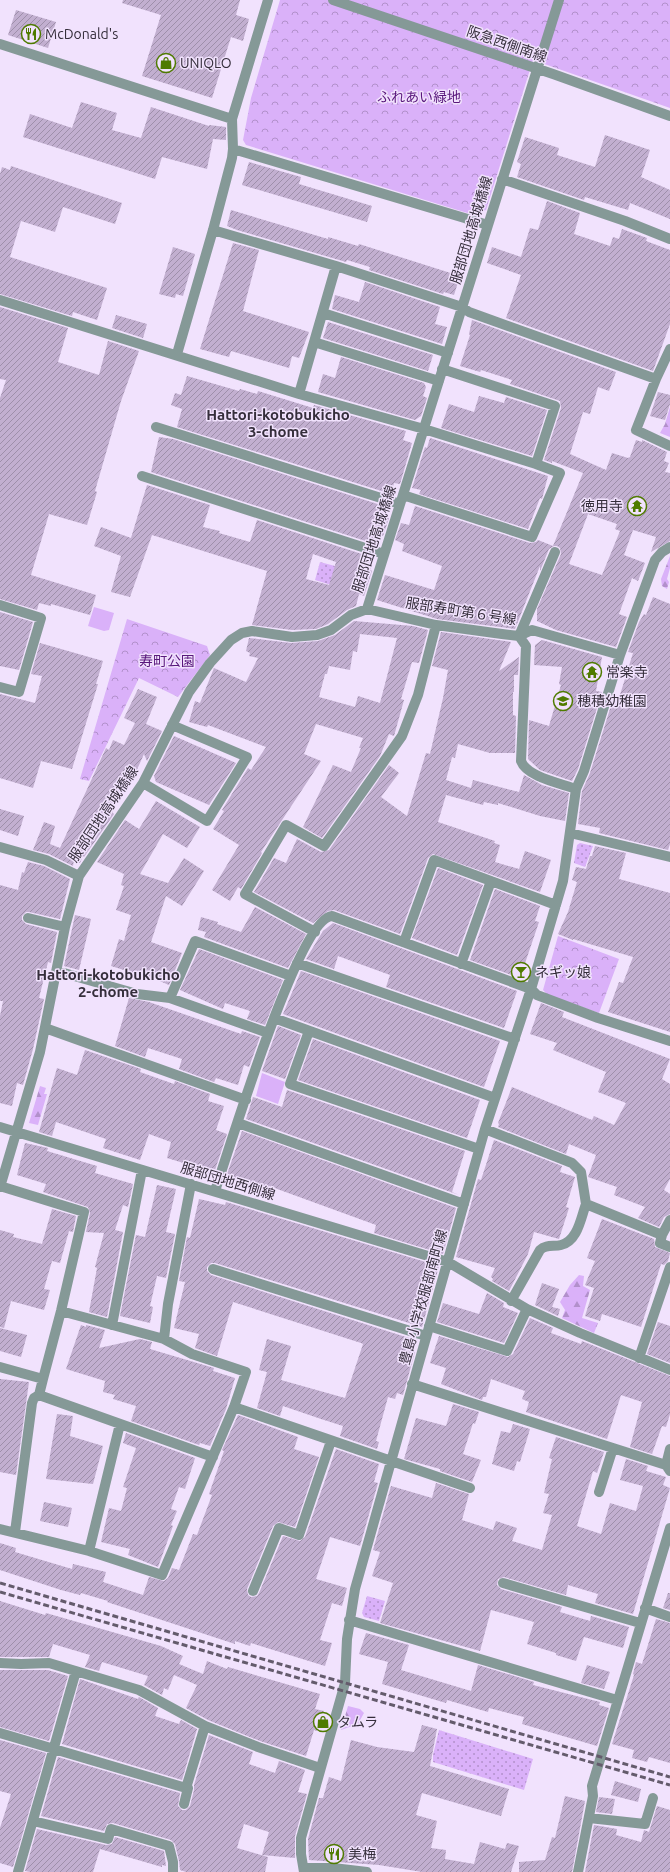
<svg xmlns="http://www.w3.org/2000/svg" width="670" height="1872" font-family="Ubuntu,'Noto Sans JP',sans-serif">
	<defs>
		<pattern id="forest-firs" width="22" height="20" patternUnits="userSpaceOnUse"><rect width="22" height="20" fill="#dab1f9"/><path d="M5 1l3.5 6h-7zM16 11l3.5 6h-7z" fill="#b290cb"/></pattern>
		<pattern id="park-crowns" width="20" height="18" patternUnits="userSpaceOnUse"><rect width="20" height="18" fill="#dab1f9"/><path d="M2 6a3 3 0 1 1 6 0M12 15a3 3 0 1 1 6 0" fill="none" stroke="#b290cb"/></pattern>
		<pattern id="garden-dots" width="8" height="8" patternUnits="userSpaceOnUse"><rect width="8" height="8" fill="#dab1f9"/><path d="M2 2h.1M6 6h.1" fill="none" stroke="#b290cb" stroke-width="1.8" stroke-linecap="round"/></pattern>
		<pattern id="building-hatch" width="6" height="6" patternUnits="userSpaceOnUse"><rect width="6" height="6" fill="#c2afd0"/><path d="M-1 1l2-2M0 6l6-6M5 7l2-2" fill="none" stroke="#9e8faa"/></pattern>
	</defs>
	<rect width="100%" height="100%" fill="#f1e2fd"/>
	<path fill="#dab1f9" d="M94 607 114 613 109 630 104 631 88 626Z
		M262 1073 285 1082 278 1104 256 1096Z"/>
	<path fill="url(#forest-firs)" d="M670 407V437L660 433 665 424Z
		M670 556V568L667 579 669 582 667 589 662 586 661 579Z
		M40 1086 46 1088 44 1094H47L38 1125 29 1123Z
		M579 1275 584 1276 583 1286 590 1290 582 1318 598 1323 594 1333 562 1318 565 1310 560 1302 570 1285Z
		M348 1706 360 1709 364 1713 358 1724 341 1730Z"/>
	<path fill="url(#park-crowns)" d="M280 0H670V108L533 60 486 210 474 215 246 145 243 140 251 98Z
		M127 619 207 646 210 655 178 697 139 678 89 781 80 779Z
		M558 936 619 959 599 1013 548 995 543 990Z"/>
	<path fill="url(#garden-dots)" d="M320 562 346 569 341 588 315 580Z
		M580 843 593 846 585 867 574 863 577 845Z
		M367 1596 385 1601 379 1621 364 1617 362 1613Z
		M439 1730 533 1759 524 1790 433 1762V1755Z"/>
	<path fill="url(#building-hatch)" fill-rule="evenodd" d="M123 0H240L236 15 249 19 243 41 231 37 212 98 142 76 161 15 122 3Z
		M16 10 56 22 48 48 8 35Z
		M81 102 117 113 112 130 141 138 151 107 209 126V125L226 127V140L213 139 207 169 162 157 155 179 23 137 30 114 72 128Z
		M605 135 650 150 641 177 670 190V219L630 203 628 210 585 197 584 200 517 177 521 164 517 162 525 137 559 148 557 155 595 167Z
		M249 162 301 177 299 184 372 206 367 222 242 185Z
		M11 166 122 203 115 224 63 207 55 232 21 221 10 257 107 288 97 320 73 312 72 316 0 294V174L2 167 10 170Z
		M547 201 580 213 574 234 610 246 613 237 619 239 622 229 647 238 646 241 670 250V324L653 371 506 318 521 275 487 263 492 247 521 257 530 228 538 230Z
		M231 210 328 239V237L358 246 359 244 460 276 454 295 444 292 443 294 369 270 370 267 347 260 346 262 237 230 227 226Z
		M233 243 259 250 243 311 309 332 299 358 292 356 289 368 231 351 229 357 200 349Z
		M173 247 195 254 183 296 176 294 175 298 159 294Z
		M365 282 440 307 435 324 447 327 442 344 332 309 335 295 359 302Z
		M0 307 68 328 58 362 99 375 108 341 139 351 121 401 95 491 97 492 87 525 49 514 31 575 96 595 90 615 51 604V606L39 603 37 610 0 599V398L6 380 0 379Z
		M116 315 147 324 143 338 112 328Z
		M472 320 616 372 609 391 598 387 590 414 583 412 570 454 606 470 612 453 628 458 630 457 636 440 642 442V440L667 452 664 461 669 463 665 472 670 473V541L651 552 656 537 633 530 624 555 645 563 638 581 632 578 619 614 627 617 616 647 556 630 537 621V609L561 554 560 548 557 546H554L549 549 540 571V566L515 629 437 619 377 600 385 575 434 590 442 566 402 551 404 544 395 540 401 523 409 525 415 506 530 543 536 542 538 540 553 546 583 473 552 461V463L544 460 561 408 560 401 510 384 512 380 481 370 480 372 460 366 470 335 469 334ZM588 514 617 524 615 529 620 531 602 575 569 564Z
		M328 322 433 355 428 371 323 338Z
		M341 357 424 383 426 387 423 396 427 398 421 416 415 420 318 392 323 374 335 378Z
		M187 376 239 391 240 389 257 394 258 391 313 408 314 405 406 431 403 440 412 443 400 484 394 483 391 494 177 427 182 409 171 405 175 393 181 395Z
		M658 392 670 395V404L665 420 650 416Z
		M479 396 504 403 506 397 547 410 532 456 441 428 449 404 474 412Z
		M159 437 173 439 387 507 384 517 389 518 383 536 381 535 378 545 151 472Z
		M430 438 548 476 542 499 540 498 528 529 419 494 421 490 412 488 425 447 427 448Z
		M147 485 210 505 203 527 220 531 219 533 250 542 257 520 374 558 370 570 372 571 364 596 359 594 356 606 347 610 328 624 316 629 292 630 252 625 267 571 152 535 130 597 111 592 121 556 94 546 101 527 131 538ZM313 554 336 562 329 585 306 579Z
		M653 597 670 604V844L668 850 599 833 600 828 578 824 582 791 590 773 614 696 619 698 633 653 628 652 639 622 644 614 646 615Z
		M0 612 33 622 19 670 0 666Z
		M354 621 413 626 428 630 419 663 412 662 401 699 404 700 394 736 389 734 380 756 322 838 303 827 333 765 351 772 361 748H359L363 738 316 724 304 754 321 761 261 852 262 853 241 889 238 887 230 901 212 890 239 845 213 829 224 811 222 810 248 768 251 770 266 747 208 725 207 727 189 722 195 701 200 703 214 668 246 682 258 658 249 656 250 653 246 651 249 638 291 643 318 641 335 635ZM360 634 397 638 380 703 358 696 355 707 319 697 325 674H327L329 666 350 670 353 651 357 652Z
		M441 632 511 642 499 671 519 657 518 675H514V692H513V715L516 716 515 753H490L458 744 455 758 452 757 446 780 471 788 473 780 519 792 524 775 542 785 569 793 565 821 540 816 498 803V805L484 802 483 805 446 795 438 822 495 841 494 843 500 845 495 862 519 869 525 851 551 860 540 892 433 854 428 858 400 934 334 910 328 911 313 923 254 892 274 858 286 863 297 839 321 852 329 850 389 765 399 773 381 797 407 816 426 753 430 754 443 698 448 670 432 666Z
		M542 640 602 657 596 691 602 692 578 769 572 781 540 770 528 759 529 720 549 726 561 685 559 684 562 667 534 665 535 645Z
		M40 643 103 661 96 684H98L72 769 41 761 33 788 0 778V694L35 703 42 676 31 674Z
		M138 689 157 697 146 724 162 731 147 761 144 754 135 774 131 772 112 812 114 814 84 857 83 856 80 863 74 860 73 866 49 854 33 850 44 822 55 826 50 844 60 848 106 748 109 750 113 740 124 745 135 723 124 718Z
		M174 736 236 763 209 805 156 782 154 776Z
		M156 801 200 827 187 848 163 834 140 874 168 883 184 858 204 871 182 906 166 896 151 942 182 953 169 985 141 973 140 975 111 966 119 939 124 941 131 915 116 910 124 886 121 885 124 874 97 862 125 820 139 829Z
		M0 809 24 816 18 836 0 830Z
		M595 846 626 853 619 879 670 893V1032L608 1012 619 982 623 983 633 957 573 939V940L558 934 568 912 577 882 572 880 576 867 586 869 590 856H592Z
		M28 862 44 866 70 879 60 919 29 912H26L22 916V920L26 924 57 932 51 963 48 962 39 998 44 999 33 1049 23 1085 17 1083 12 1106 0 1103V1016L3 1001H0V885L18 890 22 872 24 873Z
		M438 868 483 885 457 955 412 938Z
		M495 889 540 906 535 921 539 922 520 978 470 960Z
		M255 907 306 934 288 968 204 937 206 932 198 930 201 917 218 922 217 924 241 932Z
		M75 915 91 919 79 970 64 966Z
		M333 923 517 991 504 1028 386 987 390 975 338 956 334 969 306 959 323 931Z
		M199 949 283 980 265 1025 247 1019 250 1011 225 1003 223 1009 180 990Z
		M301 971 500 1041 484 1087 283 1014Z
		M129 998 149 1002 241 1034 242 1031 260 1037 249 1067 244 1065 238 1085 216 1078 214 1082 179 1069 182 1059 148 1048 145 1057 115 1046Z
		M541 1003 564 1012 562 1017 670 1059 662 1079 670 1084V1179L664 1190 670 1194V1214L664 1217 659 1227 638 1218 645 1207 614 1195 617 1187 588 1177 596 1155 569 1144 566 1154 498 1127 499 1124 498 1123 512 1087 592 1120 594 1116 614 1125 626 1103 598 1092 606 1072 553 1050 557 1043 530 1034Z
		M278 1026 301 1035 285 1079 262 1071Z
		M313 1039 480 1100 467 1138 298 1080Z
		M85 1050 141 1069 140 1072 174 1084 175 1081 210 1094 208 1101 224 1106 216 1130 227 1134 213 1176 189 1169 190 1165 167 1158 171 1142 149 1134 140 1160 103 1148 106 1139 56 1122 52 1136 39 1132 57 1068 77 1075Z
		M287 1090 465 1151 452 1192 459 1195 246 1119 253 1097 282 1107Z
		M242 1131 456 1208 443 1254 374 1233 376 1225 269 1186 267 1193 225 1180Z
		M494 1140 562 1166 560 1172 575 1177 566 1207 569 1208 559 1239 534 1232 528 1254 509 1291 492 1281 493 1279 491 1277 495 1268 456 1257 478 1179 481 1180Z
		M25 1143 48 1148 47 1151 97 1166 95 1173 133 1184 128 1207 123 1205 115 1230 123 1232 107 1317 89 1312 97 1268 95 1267 104 1233 86 1232 90 1213 88 1207 43 1192 46 1184 17 1175Z
		M157 1185 176 1189 166 1232 175 1234 166 1278 157 1276 150 1306 153 1307 150 1323 120 1316 136 1235 145 1237Z
		M199 1199 225 1205 226 1202 439 1266 422 1327 215 1263H211L207 1267V1271L211 1275 409 1338 406 1350 415 1352 403 1395 397 1393 395 1399 388 1397 376 1441 379 1442 377 1449 340 1436 343 1426 321 1419 283 1406 280 1416 257 1408 267 1372 259 1370 267 1339 291 1346 281 1380 345 1398 363 1344 361 1343 233 1302 217 1356 195 1348 199 1334 174 1328 185 1282 179 1281 187 1237 190 1238Z
		M52 1209 76 1216 73 1232 69 1231 60 1263 52 1261 44 1289 50 1290 44 1310 11 1301 4 1328 0 1327V1230L14 1234 13 1237 42 1244Z
		M602 1219 654 1239 655 1247 670 1253 668 1261 664 1265 661 1264 641 1327 602 1314 600 1321 585 1316 594 1288 585 1285 595 1261 587 1258Z
		M542 1283 559 1289 552 1307 560 1309 558 1316 535 1305Z
		M487 1293 504 1303 503 1307 518 1313 504 1343 437 1322 443 1303 479 1314Z
		M530 1318 553 1328 551 1333 581 1344 582 1341 670 1376V1414L666 1427 662 1426 652 1454 630 1447 642 1402 621 1395 607 1439 526 1412 529 1402 522 1399 525 1391 491 1379 486 1397H483L482 1400 441 1384 446 1368 430 1363 439 1336 508 1357 513 1354Z
		M658 1322 670 1326V1363L647 1354Z
		M81 1325 86 1327V1325L105 1330 99 1348 140 1339 152 1342 150 1349 214 1368 213 1371 235 1378 226 1409 210 1446 200 1443 199 1445 131 1421 136 1406 113 1399 115 1395 103 1392 105 1381 66 1369Z
		M0 1328 27 1335 21 1357 0 1351Z
		M0 1379 29 1382 16 1475 0 1472Z
		M453 1404 479 1412 475 1424 473 1423 463 1454 481 1460 472 1482 440 1471V1469L404 1459 416 1418 446 1426Z
		M57 1414 73 1416 70 1436 103 1446 93 1484 46 1479Z
		M238 1415 298 1437 294 1449 319 1457 295 1527 278 1522 273 1526 247 1589 248 1595 251 1597 257 1596 259 1593 283 1536 300 1541 305 1537 336 1449 379 1464 374 1482 378 1483 360 1546 330 1537 316 1579 347 1588 342 1606 332 1603 320 1640 332 1643 325 1666 251 1643 250 1646 235 1641V1644L107 1602 108 1601 81 1593 80 1595 61 1590 0 1570V1543L16 1548 15 1552 72 1569 73 1564 106 1572 103 1582 143 1595 149 1577 164 1581 168 1578 172 1568 179 1570 193 1534 197 1535 212 1495 209 1494 224 1451 222 1450Z
		M513 1424 530 1429 520 1462 517 1461 514 1471 492 1464 501 1431 510 1433Z
		M126 1433 195 1458 185 1489 179 1487 171 1509 177 1511 171 1525 173 1526 158 1567 128 1555 130 1549 101 1542 109 1508 121 1511 127 1488 123 1487 136 1448 123 1443Z
		M556 1437 604 1452 597 1473 593 1471 577 1526 601 1534 610 1503 636 1511 643 1486 620 1480 626 1459 648 1466 646 1471 666 1477 663 1485 670 1488 633 1614 595 1603 598 1594 568 1585 566 1595 504 1577 498 1579 497 1585 501 1589 562 1607 560 1612 590 1621 591 1616 629 1627 623 1648 584 1637 576 1661 556 1655V1653L527 1644 534 1622 491 1610 480 1651 380 1623 393 1583 372 1576 380 1552 373 1550 391 1486 432 1498 436 1483 469 1494 462 1520 493 1530 496 1521 517 1528 512 1541 542 1550 552 1515 543 1513 549 1494 544 1493 552 1459 549 1458Z
		M44 1502 72 1508 68 1527 40 1521Z
		M668 1593H670V1610L663 1608Z
		M0 1601 45 1615 46 1613 161 1646 183 1656 179 1664 203 1674 207 1661 227 1669 228 1667 320 1694 315 1709 324 1711 317 1731 314 1730 306 1756 260 1741 208 1720 186 1708 197 1685 174 1675 168 1690 164 1688 162 1695 144 1685 148 1676 102 1662 99 1671 85 1667 90 1655 53 1644 49 1657H0Z
		M656 1619 670 1623V1763L649 1757 647 1762 632 1758 634 1750 612 1744 634 1675 633 1674 636 1662 642 1664Z
		M366 1633 409 1645 401 1670 471 1691 478 1665 534 1682 533 1685 600 1702 599 1705 609 1708 597 1746 522 1724 524 1717 489 1708 488 1712 447 1700 446 1703 382 1684 388 1662 359 1654Z
		M587 1665 610 1672 604 1689 581 1683Z
		M0 1670H48L68 1676 49 1741 0 1727Z
		M80 1679 138 1699 139 1697 158 1708 155 1716 179 1724 181 1720 197 1729 182 1780 62 1744Z
		M422 1725 437 1729 430 1766 509 1789 501 1816 422 1793 416 1815 437 1821 431 1848 446 1850 445 1859 474 1864 480 1842 505 1849 507 1843 519 1846 511 1872H422L379 1865 309 1860 308 1839 319 1798H323L329 1777 341 1781 351 1740 377 1747 414 1752Z
		M209 1735 253 1752 249 1764 275 1773 279 1761 305 1770 298 1792 307 1794 295 1836V1858L262 1855 269 1832 244 1824 237 1848 268 1857 265 1872H186L180 1870 179 1861 175 1844 171 1840 113 1823 107 1824 104 1831 41 1816 58 1757 180 1793 178 1806 182 1810H186L190 1806 194 1790V1785Z
		M0 1740 46 1753 13 1867 0 1863V1828L11 1794 0 1791Z
		M615 1781 641 1789 638 1802 611 1795Z
		M565 1796 585 1801 572 1872H519V1862L545 1860 552 1837 555 1838Z
		M599 1797 615 1799 612 1814 596 1812Z
		M657 1806 670 1810V1872H585L594 1825 617 1829 616 1835 641 1842 644 1830 649 1832Z
		M37 1829 106 1845 112 1844 115 1837 164 1851 166 1866 162 1865V1867L100 1849 93 1872H30L25 1871Z"/>
	<g fill="none" stroke-linecap="round" stroke-linejoin="round">
		<path stroke="#859997" stroke-width="10" d="M333 0 553 74 670 116
			M0 44 232 119
			M233 149 488 225
			M502 179 625 221 670 239
			M213 230 336 266 462 307 469 312 656 379 670 349
			M0 300 299 394 424 429 536 464 560 473 532 537 403 495
			M323 313 448 353
			M314 342 439 381
			M177 354 213 230 232 158 233 149 232 119 268 0
			M442 369 555 406 536 464
			M656 379 636 430 670 446
			M299 394 336 266
			M156 427 400 504
			M142 476 384 554
			M555 552 519 636 526 646 521 761C527 777 560 783 576 789
			M0 605 41 618 19 692 0 687
			M367 609 559 0
			M143 783 207 821 247 757 172 725
			M570 833 670 857
			M0 847 46 860 79 876
			M28 918 65 927
			M315 932 245 894 286 825 324 846 402 736 418 695 436 625
			M404 942 434 860 556 905
			M297 963 515 1039
			M461 964 491 881
			M57 971 137 994 170 998 268 1033
			M170 998 195 941 291 976
			M274 1018 495 1098
			M45 1028 246 1100
			M309 1031 290 1084 479 1149
			M238 1123 464 1204
			M0 1127 448 1262 527 1309 580 1333 670 1370
			M485 1129 572 1163 581 1172 586 1204 662 1235 660 1243 670 1247
			M0 1187 40 1052 65 927 79 876 143 783 189 692 210 663 231 640 242 633 252 631 292 637 317 635 331 630 351 615 367 609 436 625 502 634 519 636 532 630 620 655
			M215 1191C228 1153 298 919 332 916L531 989 537 995 598 1018 670 1041
			M662 1235 670 1220
			M213 1269 426 1336
			M511 1301 540 1250C546 1244 554 1247 561 1245 578 1241 581 1217 586 1204
			M112 1325 142 1170
			M429 1326 507 1351 527 1309
			M164 1339 168 1304 191 1184
			M639 1358 670 1267
			M0 1367 43 1379 61 1311 84 1212 0 1186
			M43 1379 39 1395 213 1457
			M412 1384 666 1465
			M234 1407 470 1488
			M670 1449 666 1465 670 1471
			M599 1492 613 1448
			M0 1529 89 1551 162 1575 234 1407 246 1372 192 1354 164 1339 61 1311
			M15 1532 32 1403 34 1398 39 1395
			M89 1551 120 1424
			M503 1583 640 1623
			M253 1591 279 1528 299 1535 331 1441
			M645 1608 670 1617
			M349 1620 617 1700
			M0 1663 21 1664 49 1663 139 1690 205 1726 258 1747 320 1768
			M0 1733 186 1788
			M184 1804 188 1788H186L205 1726
			M589 1818 645 1824 653 1798
			M33 1821 108 1839 111 1829 169 1846 173 1862V1872
			M304 1868H333L367 1872
			M18 1872 76 1671
			M304 1872 301 1854V1838L345 1683 347 1639 355 1589 485 1129 531 989 563 881 576 789 584 771 620 655 655 560 662 552 670 547
			M578 1872 593 1796 592 1786 670 1528"/>
		<path stroke="#645b6c" stroke-width="3" stroke-dasharray="6 3" stroke-linecap="butt" d="M0 1583 670 1777
			M0 1592 670 1785"/>
	</g>
	<defs>
		<g id="restaurant-ring" transform="scale(1)"><circle r="9.5" fill="#f1e2fd" stroke="#4f7b00" stroke-width="1.5"/><path d="M-5-6h1v4h1v-4h1v4h1v-4h1v5L-1.5 .5V6h-2V.5L-5-1ZM5-6V6H3V1.5H1.5Q1.5-4 5-6Z" fill="#4f7b00"/></g>
		<g id="shop-ring" transform="scale(1)"><circle r="9.5" fill="#f1e2fd" stroke="#4f7b00" stroke-width="1.5"/><path d="M-5-2.5h2.3a2.7 3.5 0 0 1 5.4 0H5L5.5 6h-11ZM-1.5-2.5h3a1.5 2.3 0 0 0-3 0Z" fill="#4f7b00"/></g>
		<g id="temple-ring" transform="scale(1)"><circle r="9.5" fill="#f1e2fd" stroke="#4f7b00" stroke-width="1.5"/><path d="M0-6L5-2H3V0L6.5 2.5H4V6H1.5V3h-3V6H-4V2.5H-6.5L-3 0V-2H-5Z" fill="#4f7b00"/></g>
		<g id="school-ring" transform="scale(1)"><circle r="9.5" fill="#f1e2fd" stroke="#4f7b00" stroke-width="1.5"/><path d="M0-5L7-2L0 1L-7-2ZM-4 1L0 2.5L4 1V4Q0 6-4 4Z" fill="#4f7b00"/></g>
		<g id="bar-ring" transform="scale(1)"><circle r="9.5" fill="#f1e2fd" stroke="#4f7b00" stroke-width="1.5"/><path d="M-6-5H6L.8 .8V4.5H3.5V6h-7V4.5H-.8V.8Z" fill="#4f7b00"/></g>
	</defs>
	<g fill-rule="evenodd">
		<use href="#restaurant-ring" x="31" y="34"/>
		<use href="#shop-ring" x="166" y="63"/>
		<use href="#temple-ring" x="637" y="506"/>
		<use href="#temple-ring" x="592" y="672"/>
		<use href="#school-ring" x="563" y="701"/>
		<use href="#bar-ring" x="521" y="972"/>
		<use href="#shop-ring" x="323" y="1722"/>
		<use href="#restaurant-ring" x="334" y="1854"/>
	</g>
	<g text-anchor="middle" dominant-baseline="central" stroke-width="3" stroke-linejoin="round" paint-order="stroke">
		<g font-size="14" fill="#352e3b" stroke="#f1e2fd" text-anchor="start">
			<text x="45" y="34">McDonald's</text>
			<text x="180" y="63">UNIQLO</text>
			<text x="623" y="506" text-anchor="end">徳用寺</text>
			<text x="606" y="672">常楽寺</text>
			<text x="577" y="701">穂積幼稚園</text>
			<text x="535" y="972">ネギッ娘</text>
			<text x="337" y="1722">タムラ</text>
			<text x="348" y="1854">美梅</text>
		</g>
		<g font-size="14" fill="#352e3b" stroke="#f1e2fd">
			<text transform="translate(507 44) rotate(19)">阪急西側南線</text>
			<text transform="translate(471 230) rotate(-73)">服部団地高城橋線</text>
			<text transform="translate(374 539) rotate(-72)">服部団地高城橋線</text>
			<text transform="translate(461 611) rotate(9)">服部寿町第６号線</text>
			<text transform="translate(103 814) rotate(-56)">服部団地高城橋線</text>
			<text transform="translate(228 1181) rotate(17)">服部団地西側線</text>
			<text transform="translate(423 1297) rotate(-74)">豊島小学校服部南町線</text>
		</g>
		<g font-size="14" fill="#59187c" stroke="#f1e2fd">
			<text x="419" y="97">ふれあい緑地</text>
			<text x="167" y="661">寿町公園</text>
		</g>
		<g font-size="15" font-weight="bold" fill="#352e3b" stroke="#f1e2fd">
			<text x="278" y="414">Hattori-kotobukicho<tspan x="278" dy="17">3-chome</tspan></text>
			<text x="108" y="974">Hattori-kotobukicho<tspan x="108" dy="17">2-chome</tspan></text>
		</g>
	</g>
</svg>
